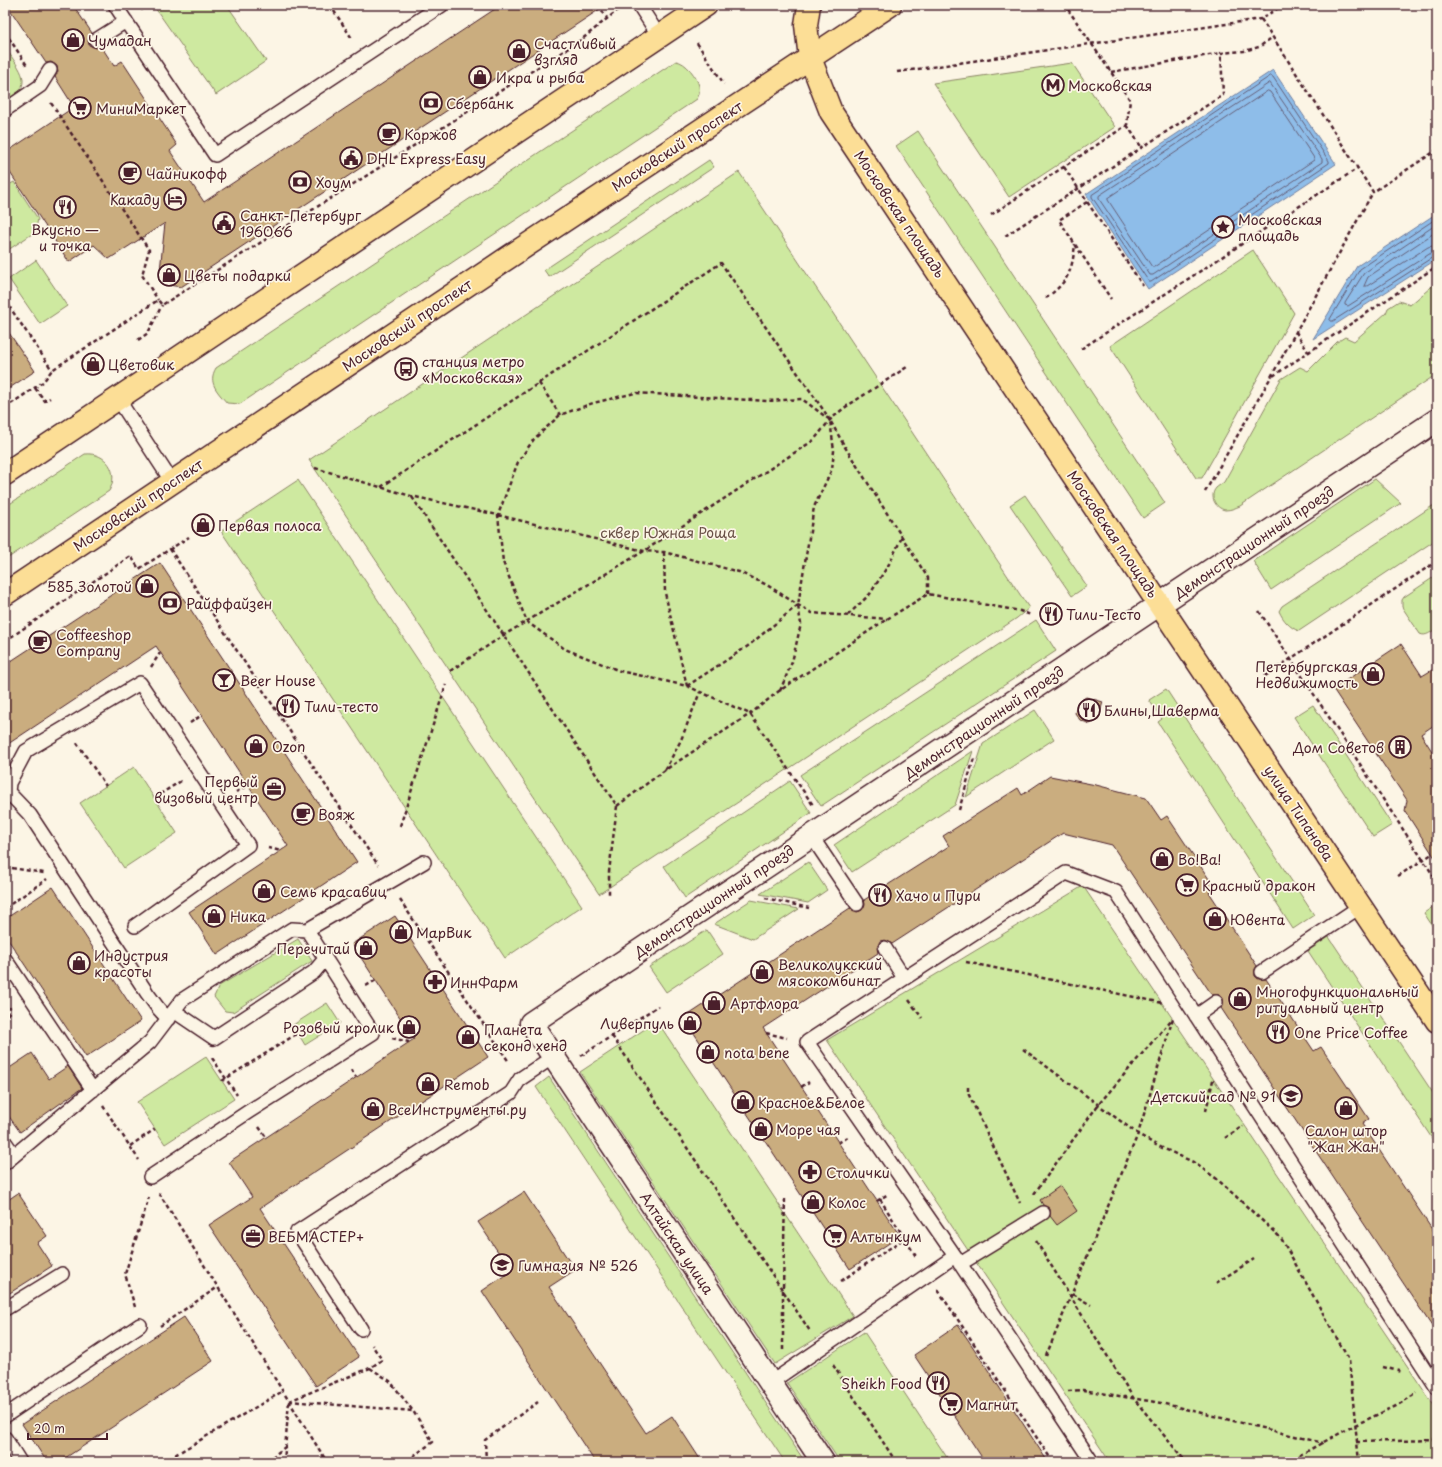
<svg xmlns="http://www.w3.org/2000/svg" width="1442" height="1467" font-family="'Playpen Sans',sans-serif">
	<rect width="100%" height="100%" fill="#fcf5e5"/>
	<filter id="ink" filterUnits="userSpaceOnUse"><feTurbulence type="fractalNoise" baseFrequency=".025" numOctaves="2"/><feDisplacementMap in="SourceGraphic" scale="8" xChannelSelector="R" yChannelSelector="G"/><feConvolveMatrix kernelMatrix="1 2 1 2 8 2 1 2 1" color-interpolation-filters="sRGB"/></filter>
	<g filter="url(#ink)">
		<path fill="#cee9a0" stroke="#8c8466" d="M153 5H227L266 61 216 95Z
			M5 47C21 72 36 83 5 104Z
			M676 61C686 62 697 77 699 86 700 91 699 95 697 99L240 404 227 403C218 392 207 383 216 368Z
			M1072 63 1115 127 1009 197 933 83Z
			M918 131 1165 503 1143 518 896 146Z
			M709 160 714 167 549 277 544 270Z
			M739 172 1029 608 1017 618 599 894 309 460Z
			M14 182 38 219 35 232 5 252V187Z
			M1253 250 1294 313 1202 478H1196L1110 346Z
			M36 260 67 306 40 324 9 279Z
			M1437 282V374L1240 506C1235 508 1231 510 1225 510 1215 508 1209 496 1216 488 1218 486 1222 484 1224 482L1281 379 1300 367 1308 371 1337 342 1345 337 1354 341 1386 313 1388 308 1399 301 1410 305Z
			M85 454C106 452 120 472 109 491L5 560V507Z
			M1375 479 1401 503 1271 590 1253 561Z
			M298 480 582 906 505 958 221 531Z
			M1025 495 1087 586 1072 596 1010 505Z
			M1437 503V539L1299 631C1290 628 1283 620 1279 611L1282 606Z
			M1437 575V628C1431 632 1426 637 1420 634L1402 607V600L1404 597Z
			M1036 620 1056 651 821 806 800 775Z
			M1166 689 1314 915 1293 929 1158 722 1162 719 1149 700Z
			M1313 705 1392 825 1373 837 1294 717Z
			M1035 710 1054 739 966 797 983 744Z
			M973 751 955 805 852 872 834 845Z
			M134 767 177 833 124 868 80 803Z
			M790 781 811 813 685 898 664 866Z
			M808 862 827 890 808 903 760 894Z
			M1083 886 1437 1410V1462H1110L827 1040Z
			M751 900 799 909 753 939 714 924Z
			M1437 904V933L1424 913Z
			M707 930 723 954 666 992 649 967Z
			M1329 937 1437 1099V1146L1308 951Z
			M298 939 312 961 233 1012 225 1011 214 997 219 986Z
			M327 1003 340 1023 305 1045 293 1025Z
			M657 1021 853 1316 775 1364 580 1072Z
			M206 1057 234 1099 165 1144 137 1102Z
			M549 1077 805 1462H785L536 1087Z
			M864 1332 950 1462H840L787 1383Z"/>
		<path fill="#8ebde9" stroke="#737e9d" d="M1273 70 1336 164 1148 289 1086 194Z
			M1437 213V259L1313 339 1357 266Z"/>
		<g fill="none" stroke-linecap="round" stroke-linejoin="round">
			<path stroke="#655e77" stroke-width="1" d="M1271 76 1273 77 1329 161V163L1151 282H1149L1092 197V195Z
				M1270 83 1322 159V162L1153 275H1150L1099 199V196Z
				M1268 91 1270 92 1314 158V160L1154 267H1152L1108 200V198Z
				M1437 218 1360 269 1330 319V321H1333L1433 257 1437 256
				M1437 224 1364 273 1345 303V305L1348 306 1431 253 1437 251
				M1437 231 1368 277 1364 286H1367L1428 247 1437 245"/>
		</g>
		<path fill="#caad7f" stroke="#4a1f2b" d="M7 5H73L92 33 88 40 89 45 96 48 101 46 114 66 122 61 177 145 170 151 204 202 501 5H606L181 287 169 285 160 271 165 223 109 259 94 245 69 262 5 165V153L74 107 55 77 58 71 57 66 51 62 46 63Z
			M5 327 35 371 5 391Z
			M160 563 357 862 217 955 189 912 288 846 156 646 5 746V665Z
			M1401 644 1422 676 1437 667V723L1421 734 1437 759V861L1405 811 1407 800 1333 689Z
			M1086 697 1103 702 1098 719 1090 724 1080 720 1075 713 1078 702Z
			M1050 776 1096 785 1146 798 1161 820 1167 816 1215 888 1209 892 1257 966 1255 969V976L1259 979H1266L1314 1051 1321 1047 1369 1119 1362 1124 1437 1237V1334L1221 1008 1223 1005V998L1219 995H1212L1112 845 1063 833 892 944 885 940 880 941 877 948 878 953 763 1028 900 1236 850 1269 684 1018 850 908 857 912 862 910 865 904 864 900 949 846 943 836 1018 788 1022 795Z
			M53 887 141 1021 86 1057 5 935V919Z
			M395 916 488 1057 260 1208 359 1357 316 1386 209 1225 252 1197 229 1162 414 1039 352 944Z
			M32 1053 49 1079 68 1066 82 1088 20 1132 5 1111V1071Z
			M1060 1186 1077 1211 1057 1225 1050 1216V1209L1043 1205 1040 1200Z
			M524 1192 575 1270 549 1287 646 1433 672 1416 702 1462H595L482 1291 511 1271 478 1222Z
			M18 1193 47 1236 37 1243 52 1266 5 1296V1202Z
			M184 1317 213 1361 59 1462H47L22 1424Z
			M958 1325 973 1347 1048 1462H985L914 1355Z"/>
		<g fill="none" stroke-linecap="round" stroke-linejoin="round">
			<g stroke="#4a1f2b" stroke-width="16">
				<path id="service" d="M115 5 215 155 442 5
					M639 5 659 36
					M96 40 126 21
					M5 110 40 86 50 70
					M118 399 172 482
					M8 792 30 815 147 993 158 1008 168 1019
					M5 794 8 792 9 783 26 751 140 683 248 845 135 926
					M812 837 857 904
					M885 948 904 978
					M5 959 93 1090
					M1262 972 1361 906
					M174 1011 214 1038 314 972 325 959
					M1196 1016 1216 1002
					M5 1142 14 1155
					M5 1163 150 1042 182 1000 292 929 307 930 424 862
					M150 1177 248 1112 373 1033 307 930
					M960 1264 1043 1213
					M5 1309 62 1274
					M361 1329 297 1232 511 1093 520 1079 553 1057
					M770 1383 955 1256
					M5 1416 140 1325
					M5 1438 20 1462
					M1092 1462 955 1256 807 1042 1066 873 1116 892 1437 1388"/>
			</g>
			<g stroke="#4a1f2b" stroke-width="25">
				<path id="minor" d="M823 1462 531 1023 1160 604"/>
			</g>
			<g stroke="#4a1f2b" stroke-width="25">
				<path id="tertiary" d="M1160 604 1437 420"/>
			</g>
			<g stroke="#4a1f2b" stroke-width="25">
				<path id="primary" d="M809 5 806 25 810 58 831 112 1437 1021
					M5 474 706 5
					M5 594 509 257 890 5"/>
			</g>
			<path stroke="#4a1f2b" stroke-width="2.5" stroke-dasharray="4 3" stroke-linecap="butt" d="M330 5 353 40
				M598 5 607 18
				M141 10 149 5
				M1261 19 1373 192 1437 150
				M5 32 28 67
				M697 43 724 84
				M897 72 1261 19 1283 5
				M1111 72 1221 53
				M51 103 149 250 142 275 158 300
				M1127 125 1142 148
				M1064 167 1143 286
				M1087 202 1059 220 1111 299
				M991 215 1127 125 1130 100 1065 5
				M1005 236 1223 95 1221 53 1244 51 1259 47 1273 37
				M1046 298C1069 281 1072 271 1075 244
				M5 300 52 370
				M1296 332 1308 352
				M138 340 148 333 162 305
				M1081 349 1358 168
				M1273 376 1437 266
				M539 383 560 415
				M35 388 45 401 50 398
				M5 408 43 382 52 370 158 300 162 305 581 40 619 9
				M831 422 845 447 928 578V594
				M315 468 411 496 498 515 644 551 664 552 739 572 767 585 798 605 812 613 887 619
				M381 487 721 263 829 418
				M1205 492 1271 377 1373 192
				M412 497 617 806 609 872V896
				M170 549 378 865
				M664 552 665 593 687 686
				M1259 611 1437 881
				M848 615 870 594 889 564 902 537
				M5 641 131 556 139 569 189 537
				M151 667 160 653
				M450 671 504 635 644 551 814 440 830 420 844 408 907 367
				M1265 676 1437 561
				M687 686 748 646 798 605 814 507 832 469 834 451 830 420 802 399 767 401 635 393 593 403 560 415 534 439 518 462 498 515 503 562 527 622 565 649 620 671 687 686 750 714 813 805
				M780 691 792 662 801 624 798 606
				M190 723 202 715
				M77 743 106 786
				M665 770 681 740 700 692
				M236 792 248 785
				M154 798 181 781
				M617 806 665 770 750 714 779 691 887 619 928 594 1020 611 1031 615
				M959 810 974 758
				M400 826 446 685
				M268 848 281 851
				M5 867 44 873
				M1398 876 1432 854
				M765 898 809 908
				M400 900 509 1062
				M5 908 47 879
				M966 962 1163 1003
				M366 986 376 980
				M909 1000 922 1018
				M5 1029 10 1007
				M766 1033 787 1038
				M612 1036 810 1331
				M392 1038 409 1042
				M1023 1049 1138 1134 1156 1145 1193 1162 1217 1179 1281 1238 1349 1360 1359 1462
				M581 1056 658 1006
				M212 1058 237 1095
				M351 1070 356 1077
				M222 1081 298 1033
				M801 1087 809 1082
				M968 1087V1093L1020 1203
				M103 1106 139 1160
				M1206 1111 1213 1080
				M259 1127 266 1137
				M1225 1138 1243 1126
				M838 1143 848 1137
				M130 1146 155 1129
				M159 1193 327 1462
				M1034 1194 1098 1105 1172 1019
				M880 1199 917 1258
				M877 1201 888 1194
				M1036 1241 1134 1399 1186 1462
				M841 1281 905 1238
				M1216 1283 1254 1259
				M938 1290 1053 1462
				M1072 1294 1091 1305
				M135 1307 125 1274 149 1197
				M160 1326 218 1287
				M783 1350V1290L785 1197
				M1046 1356 1138 1134 1173 1018
				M833 1365 896 1462
				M1383 1367 1402 1372
				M370 1368 390 1381 413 1411 433 1442 405 1462
				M1068 1391 1083 1390 1161 1403 1323 1443
				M289 1401 370 1368 382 1360 372 1345
				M289 1401 413 1411
				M1356 1442 1437 1440
				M163 1462 283 1391
				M266 1462 285 1447
				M284 1462 289 1401
				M486 1462 485 1440 538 1402
				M1287 1462 1355 1425 1396 1406 1417 1393"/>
			<use href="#service" stroke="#fcf5e5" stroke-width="13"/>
			<use href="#minor" stroke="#fcf5e5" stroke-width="22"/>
			<use href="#tertiary" stroke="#fcf5e5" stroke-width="22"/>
			<use href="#primary" stroke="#fcde96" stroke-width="22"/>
		</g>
	</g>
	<defs>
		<g id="shop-ring" transform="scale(1.15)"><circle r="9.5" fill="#fcf5e5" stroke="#4a1f2b" stroke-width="1.5"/><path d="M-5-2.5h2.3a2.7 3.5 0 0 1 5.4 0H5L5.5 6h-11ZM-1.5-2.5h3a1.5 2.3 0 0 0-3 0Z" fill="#4a1f2b"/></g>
		<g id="metro-ring" transform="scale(1.15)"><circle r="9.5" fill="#fcf5e5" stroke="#4a1f2b" stroke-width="1.5"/><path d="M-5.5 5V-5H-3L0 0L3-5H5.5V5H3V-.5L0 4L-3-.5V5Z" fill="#4a1f2b"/></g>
		<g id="bank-ring" transform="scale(1.15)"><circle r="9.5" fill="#fcf5e5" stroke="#4a1f2b" stroke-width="1.5"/><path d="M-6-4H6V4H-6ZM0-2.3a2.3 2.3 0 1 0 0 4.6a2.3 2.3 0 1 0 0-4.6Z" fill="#4a1f2b"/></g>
		<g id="supermarket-ring" transform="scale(1.15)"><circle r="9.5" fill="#fcf5e5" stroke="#4a1f2b" stroke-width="1.5"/><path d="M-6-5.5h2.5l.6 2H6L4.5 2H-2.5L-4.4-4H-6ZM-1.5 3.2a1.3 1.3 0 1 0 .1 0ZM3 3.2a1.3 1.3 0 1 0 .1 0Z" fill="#4a1f2b"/></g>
		<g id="cafe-ring" transform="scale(1.15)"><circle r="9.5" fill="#fcf5e5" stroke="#4a1f2b" stroke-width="1.5"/><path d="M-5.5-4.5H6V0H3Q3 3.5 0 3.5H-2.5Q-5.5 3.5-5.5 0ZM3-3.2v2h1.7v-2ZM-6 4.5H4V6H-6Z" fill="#4a1f2b"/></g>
		<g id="civic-ring" transform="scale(1.15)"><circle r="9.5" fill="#fcf5e5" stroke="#4a1f2b" stroke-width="1.5"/><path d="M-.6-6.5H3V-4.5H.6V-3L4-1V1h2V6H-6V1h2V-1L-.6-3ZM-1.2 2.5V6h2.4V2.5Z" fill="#4a1f2b"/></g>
		<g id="hotel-ring" transform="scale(1.15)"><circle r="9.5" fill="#fcf5e5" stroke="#4a1f2b" stroke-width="1.5"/><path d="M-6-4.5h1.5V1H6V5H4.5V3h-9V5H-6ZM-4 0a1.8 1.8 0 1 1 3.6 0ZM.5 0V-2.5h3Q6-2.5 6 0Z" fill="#4a1f2b"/></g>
		<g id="restaurant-ring" transform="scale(1.15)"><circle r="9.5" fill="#fcf5e5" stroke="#4a1f2b" stroke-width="1.5"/><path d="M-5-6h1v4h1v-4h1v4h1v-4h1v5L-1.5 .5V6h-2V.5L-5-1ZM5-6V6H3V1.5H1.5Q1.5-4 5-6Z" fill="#4a1f2b"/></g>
		<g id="sight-ring" transform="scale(1.15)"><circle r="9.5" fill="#fcf5e5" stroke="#4a1f2b" stroke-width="1.5"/><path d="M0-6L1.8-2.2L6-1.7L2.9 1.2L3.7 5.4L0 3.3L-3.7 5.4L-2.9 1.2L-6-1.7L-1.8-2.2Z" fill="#4a1f2b"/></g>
		<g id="bus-ring" transform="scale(1.15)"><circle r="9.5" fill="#fcf5e5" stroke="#4a1f2b" stroke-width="1.5"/><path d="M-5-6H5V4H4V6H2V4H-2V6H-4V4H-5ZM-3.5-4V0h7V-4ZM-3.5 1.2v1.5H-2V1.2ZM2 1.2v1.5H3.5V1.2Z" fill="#4a1f2b"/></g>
		<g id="bar-ring" transform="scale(1.15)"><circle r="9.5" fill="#fcf5e5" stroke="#4a1f2b" stroke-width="1.5"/><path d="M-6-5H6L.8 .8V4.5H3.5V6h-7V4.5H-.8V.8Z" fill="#4a1f2b"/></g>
		<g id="building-ring" transform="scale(1.15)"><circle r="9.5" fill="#fcf5e5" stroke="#4a1f2b" stroke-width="1.5"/><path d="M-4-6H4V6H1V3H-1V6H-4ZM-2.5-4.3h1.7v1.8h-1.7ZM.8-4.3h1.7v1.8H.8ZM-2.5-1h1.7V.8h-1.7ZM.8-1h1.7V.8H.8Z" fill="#4a1f2b"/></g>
		<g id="office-ring" transform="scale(1.15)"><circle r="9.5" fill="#fcf5e5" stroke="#4a1f2b" stroke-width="1.5"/><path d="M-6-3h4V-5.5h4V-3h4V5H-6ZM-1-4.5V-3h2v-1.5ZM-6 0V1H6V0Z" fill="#4a1f2b"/></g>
		<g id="pharmacy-ring" transform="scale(1.15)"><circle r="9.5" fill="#fcf5e5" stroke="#4a1f2b" stroke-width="1.5"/><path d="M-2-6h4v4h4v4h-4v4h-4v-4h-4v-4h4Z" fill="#4a1f2b"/></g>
		<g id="school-ring" transform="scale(1.15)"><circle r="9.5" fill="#fcf5e5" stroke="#4a1f2b" stroke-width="1.5"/><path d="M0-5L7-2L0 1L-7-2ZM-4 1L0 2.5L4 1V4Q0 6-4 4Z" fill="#4a1f2b"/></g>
	</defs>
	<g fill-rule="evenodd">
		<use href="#shop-ring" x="73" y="40"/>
		<use href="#shop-ring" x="519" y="51"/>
		<use href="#shop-ring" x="480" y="77"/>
		<use href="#metro-ring" x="1053" y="85"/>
		<use href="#bank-ring" x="431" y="103"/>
		<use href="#supermarket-ring" x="80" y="108"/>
		<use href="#cafe-ring" x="389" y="134"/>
		<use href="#civic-ring" x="351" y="158"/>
		<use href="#cafe-ring" x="130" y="173"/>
		<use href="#bank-ring" x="300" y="182"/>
		<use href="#hotel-ring" x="175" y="199"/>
		<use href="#restaurant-ring" x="65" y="207"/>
		<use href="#civic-ring" x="224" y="223"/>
		<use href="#sight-ring" x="1223" y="227"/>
		<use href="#shop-ring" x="169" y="275"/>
		<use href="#shop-ring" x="93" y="364"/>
		<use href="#bus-ring" x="406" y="369"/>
		<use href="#shop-ring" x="203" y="525"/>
		<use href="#shop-ring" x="147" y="586"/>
		<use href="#bank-ring" x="170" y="603"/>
		<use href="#restaurant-ring" x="1051" y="614"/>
		<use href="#cafe-ring" x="40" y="642"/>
		<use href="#shop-ring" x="1373" y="674"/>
		<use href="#bar-ring" x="224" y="680"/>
		<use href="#restaurant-ring" x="288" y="706"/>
		<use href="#restaurant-ring" x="1089" y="710"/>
		<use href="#shop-ring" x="256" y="746"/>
		<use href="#building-ring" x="1400" y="747"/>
		<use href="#office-ring" x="274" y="789"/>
		<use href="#cafe-ring" x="303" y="814"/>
		<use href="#shop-ring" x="1162" y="859"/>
		<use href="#supermarket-ring" x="1187" y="885"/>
		<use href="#shop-ring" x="264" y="891"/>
		<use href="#restaurant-ring" x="880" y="895"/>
		<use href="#shop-ring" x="214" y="916"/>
		<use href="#shop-ring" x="1215" y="919"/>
		<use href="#shop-ring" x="401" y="932"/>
		<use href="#shop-ring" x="366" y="948"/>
		<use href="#shop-ring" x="79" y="963"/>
		<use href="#shop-ring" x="762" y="972"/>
		<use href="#pharmacy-ring" x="435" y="982"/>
		<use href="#shop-ring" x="1240" y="999"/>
		<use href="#shop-ring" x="714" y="1003"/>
		<use href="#shop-ring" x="690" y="1023"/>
		<use href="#shop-ring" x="409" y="1027"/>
		<use href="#restaurant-ring" x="1278" y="1032"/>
		<use href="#shop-ring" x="468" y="1037"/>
		<use href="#shop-ring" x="708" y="1052"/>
		<use href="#shop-ring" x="428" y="1084"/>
		<use href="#school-ring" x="1291" y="1096"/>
		<use href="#shop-ring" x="743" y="1102"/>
		<use href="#shop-ring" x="1346" y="1108"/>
		<use href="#shop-ring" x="373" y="1109"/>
		<use href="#shop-ring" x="761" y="1129"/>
		<use href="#pharmacy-ring" x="810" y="1172"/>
		<use href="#shop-ring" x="813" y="1202"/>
		<use href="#office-ring" x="253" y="1236"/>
		<use href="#supermarket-ring" x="835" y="1236"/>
		<use href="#school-ring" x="502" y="1265"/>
		<use href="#restaurant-ring" x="938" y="1383"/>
		<use href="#supermarket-ring" x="951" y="1404"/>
	</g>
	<g text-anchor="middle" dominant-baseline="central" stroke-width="3.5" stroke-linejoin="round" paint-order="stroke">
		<g font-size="14" fill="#4a1f2b" stroke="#fcf5e5" text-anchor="start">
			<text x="88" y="40">Чумадан</text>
			<text x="534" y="43">Счастливый<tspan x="534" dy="16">взгляд</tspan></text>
			<text x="496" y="77">Икра и рыба</text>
			<text x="1068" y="85">Московская</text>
			<text x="446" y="103">Сбербанк</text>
			<text x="96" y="108">МиниМаркет</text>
			<text x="404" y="134">Коржов</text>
			<text x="366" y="158">DHL Express Easy</text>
			<text x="146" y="173">Чайникофф</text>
			<text x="316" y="182">Хоум</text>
			<text x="160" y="199" text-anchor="end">Какаду</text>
			<text x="240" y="215">Санкт-Петербург<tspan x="240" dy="16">196066</tspan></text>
			<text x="1238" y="219">Московская<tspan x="1238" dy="16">площадь</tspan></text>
			<text x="65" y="229" text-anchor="middle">Вкусно —<tspan x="65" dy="16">и точка</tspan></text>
			<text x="184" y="275">Цветы подарки</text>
			<text x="422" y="361">станция метро<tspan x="422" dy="16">«Московская»</tspan></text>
			<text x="108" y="364">Цветовик</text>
			<text x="218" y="525">Первая полоса</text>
			<text x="132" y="586" text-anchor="end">585 Золотой</text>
			<text x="186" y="603">Райффайзен</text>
			<text x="1066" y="614">Тили-Тесто</text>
			<text x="56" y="634">Coffeeshop<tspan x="56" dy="16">Company</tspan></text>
			<text x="1358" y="666" text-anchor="end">Петербургская<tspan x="1358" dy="16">Недвижимость</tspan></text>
			<text x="240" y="680">Beer House</text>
			<text x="304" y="706">Тили-тесто</text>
			<text x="1104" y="710">Блины,Шаверма</text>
			<text x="272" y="746">Ozon</text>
			<text x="1384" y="747" text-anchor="end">Дом Советов</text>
			<text x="258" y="781" text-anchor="end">Первый<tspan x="258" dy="16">визовый центр</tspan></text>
			<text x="318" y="814">Вояж</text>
			<text x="1178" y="859">Во!Ва!</text>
			<text x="1202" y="885">Красный дракон</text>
			<text x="280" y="891">Семь красавиц</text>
			<text x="896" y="895">Хачо и Пури</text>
			<text x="230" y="916">Ника</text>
			<text x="1230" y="919">Ювента</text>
			<text x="416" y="932">МарВик</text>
			<text x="350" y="948" text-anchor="end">Перечитай</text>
			<text x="94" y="955">Индустрия<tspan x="94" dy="16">красоты</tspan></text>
			<text x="778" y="964">Великолукский<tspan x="778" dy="16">мясокомбинат</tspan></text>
			<text x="450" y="982">ИннФарм</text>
			<text x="1256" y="991">Многофункциональный<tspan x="1256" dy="16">ритуальный центр</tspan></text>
			<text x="730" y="1003">Артфлора</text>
			<text x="674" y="1023" text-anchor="end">Ливерпуль</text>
			<text x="394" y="1027" text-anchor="end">Розовый кролик</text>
			<text x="484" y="1029">Планета<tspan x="484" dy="16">секонд хенд</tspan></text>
			<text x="1294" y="1032">One Price Coffee</text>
			<text x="724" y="1052">nota bene</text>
			<text x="444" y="1084">Remob</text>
			<text x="1276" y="1096" text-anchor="end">Детский сад № 91</text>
			<text x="758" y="1102">Красное&amp;Белое</text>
			<text x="388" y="1109">ВсеИнструменты.ру</text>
			<text x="776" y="1129">Море чая</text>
			<text x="1346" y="1130" text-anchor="middle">Салон штор<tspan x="1346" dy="16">"Жан Жан"</tspan></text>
			<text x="826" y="1172">Столички</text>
			<text x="828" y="1202">Колос</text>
			<text x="268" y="1236">ВЕБМАСТЕР+</text>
			<text x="850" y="1236">Алтынкум</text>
			<text x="518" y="1265">Гимназия № 526</text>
			<text x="922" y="1383" text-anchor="end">Sheikh Food</text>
			<text x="966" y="1404">Магнит</text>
		</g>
		<g font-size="14" fill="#4a1f2b" stroke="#fcf5e5">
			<text transform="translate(677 146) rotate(-33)">Московский проспект</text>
			<text transform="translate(900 214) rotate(56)">Московская площадь</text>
			<text transform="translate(407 325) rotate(-34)">Московский проспект</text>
			<text transform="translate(138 505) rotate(-34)">Московский проспект</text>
			<text transform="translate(1113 534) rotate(56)">Московская площадь</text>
			<text transform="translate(1254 542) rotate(-34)">Демонстрационный проезд</text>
			<text transform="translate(984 722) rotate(-34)">Демонстрационный проезд</text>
			<text transform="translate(1299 813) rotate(56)">улица Типанова</text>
			<text transform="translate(714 901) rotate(-34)">Демонстрационный проезд</text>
			<text transform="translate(677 1243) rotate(56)">Алтайская улица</text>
		</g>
		<g font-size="14" fill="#6b5248" stroke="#fcf5e5">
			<text x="668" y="532">сквер Южная Роща</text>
		</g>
	</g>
	<rect width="1442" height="1467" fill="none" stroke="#fcf5e5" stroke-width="20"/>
	<rect x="10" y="10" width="1422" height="1447" fill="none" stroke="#4a1f2b" stroke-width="1.5" filter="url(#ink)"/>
	<path d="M28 1433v6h79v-6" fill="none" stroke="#4a1f2b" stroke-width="2"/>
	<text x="34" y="1433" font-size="12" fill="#4a1f2b" stroke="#fcf5e5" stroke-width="3" paint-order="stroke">20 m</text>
</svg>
